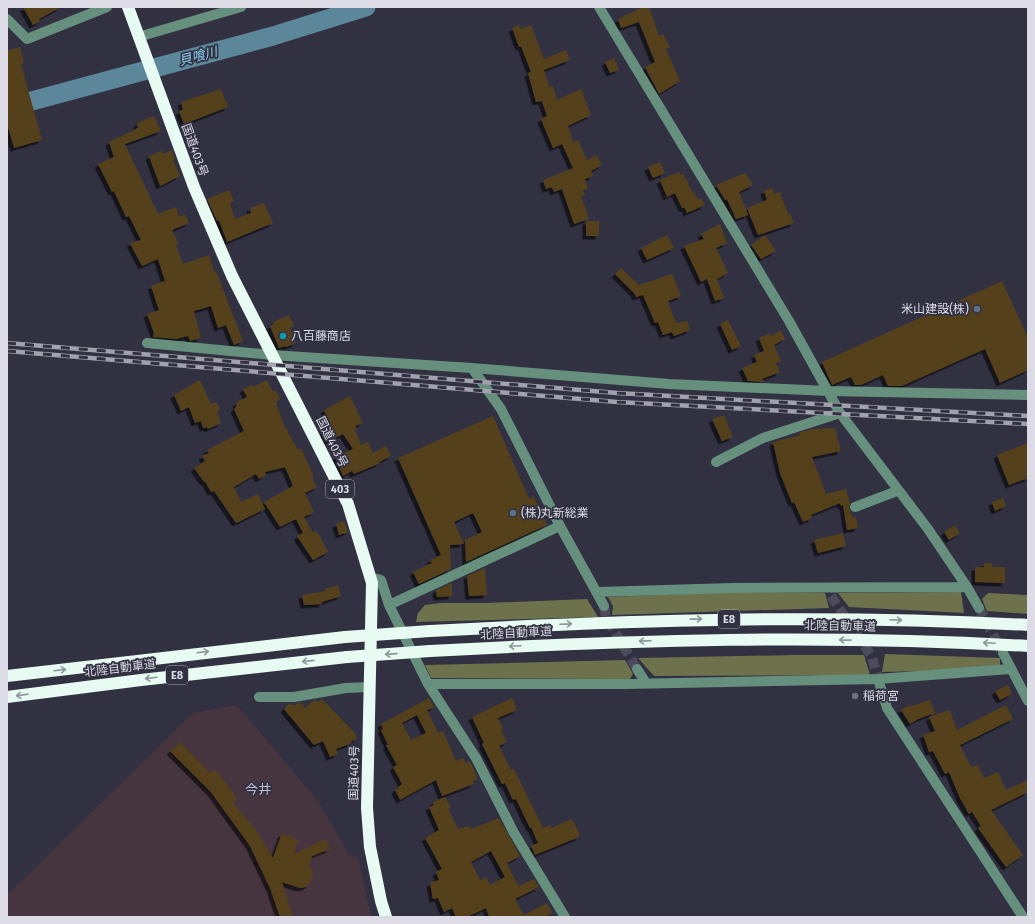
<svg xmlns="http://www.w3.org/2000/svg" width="1035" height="924" font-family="'Fira Sans','Noto Sans JP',sans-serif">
	<defs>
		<filter id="shadow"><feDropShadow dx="-3.5" dy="3.5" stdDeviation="0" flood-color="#0009"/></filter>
	</defs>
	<rect width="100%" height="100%" fill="#323142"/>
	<path fill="#46353f" d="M237 705 318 801 349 854 359 859 368 905 372 917H7V895L193 713Z"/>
	<path fill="#6d724c" d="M733 592 825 593 829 608 612 615 613 606 608 597Z
		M961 592 964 613 849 607 838 593Z
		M988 593 1028 595V614L987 611 982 599Z
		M587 599 598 617 416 622 418 613 425 605 441 603H486Z
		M885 654 1000 658V669L882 672Z
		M795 655H864L870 675 654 676 638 658Z
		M625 660 633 674 630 679 431 678 425 665Z"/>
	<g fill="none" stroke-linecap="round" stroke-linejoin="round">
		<path stroke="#5c879b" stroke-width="19" d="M28 102 273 36 366 7"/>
	</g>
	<path fill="#54401f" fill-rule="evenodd" filter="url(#shadow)" d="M23 7H61L39 19 40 21 33 25Z
		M643 7H649L659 36 663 34 670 47 666 49 680 81 659 94 645 67 655 62 639 22 621 28 618 19Z
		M520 25 521 29 531 25 544 59 566 50 570 60 544 70 549 87 553 86 557 100 581 89 591 115 568 126 573 142 578 140 587 160 597 155 602 165 591 171 593 176 585 179 588 189 583 190 585 195 581 196 589 219 574 224 562 189 554 192 552 187 546 189 543 180 573 168 562 144 553 148 541 119 547 116 542 101 536 102 528 73 531 72 521 46 519 47 512 28Z
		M20 47 24 63 21 64 42 140 14 148 7 123V51Z
		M614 58 619 70 610 73 605 62Z
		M221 89 228 107 184 124 179 111 183 110 181 102Z
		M154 116 161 131 125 144 158 214 176 207 179 217 185 214 189 223 172 230 179 244 176 245 183 264 209 255 214 272 216 271 243 341 234 345 226 325 218 328 211 306 194 311 201 338 190 341 188 336 176 339 153 337 154 333 147 314 159 310 151 286 165 281 158 259 142 266 130 243 141 240 129 216 126 217 114 191 112 192 98 164 114 157 109 142 138 128 137 123Z
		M172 150 175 159 173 160 180 176 160 186 149 156 162 151 163 154Z
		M660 162 665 173 653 178 648 167Z
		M679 172 680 175 684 174 692 192 694 191 697 199 701 198 705 205 687 213 685 208H682L675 193 667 197 660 180Z
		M745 173 753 185 739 192 748 215 736 219 727 199 725 200 716 185Z
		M772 188 774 194 780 192 788 214 790 213 794 223 758 235 747 208 767 200 764 191Z
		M229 190 234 201 230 203 235 219 251 213 250 208 264 203 273 223 227 242 219 220 217 221 207 199Z
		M586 221H599V236H586Z
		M720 224 727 243 716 248 728 273 717 279 724 298 715 301 707 279 701 282 684 246 704 239 701 234Z
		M667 235 674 248 647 260 641 248Z
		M765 235 776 251 761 259 751 245Z
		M621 268 639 285 672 274 681 296 668 301 676 323 687 321 690 330 674 336 672 332 663 335 658 322 655 323 643 295 636 297 634 293 615 274Z
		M1002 281 1028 338V370L1000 383 985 349 902 386H888L883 375 861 385H855L851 377 832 385 822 362Z
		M289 315 294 326 290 328 296 343 286 347 285 346 279 348 270 326 274 324 273 322Z
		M728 320 741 346 732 350 720 324Z
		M781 330 785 339 774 345 781 361 776 363 780 372 762 379 764 382 748 381 742 368 757 362 754 355 764 351 759 338 770 333 771 336Z
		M200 380 211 404 217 402 220 410 217 411 221 423 208 429 207 427 203 428 201 421 195 423 189 407 181 411 174 395Z
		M267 380 273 392 276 390 280 399 276 402 283 423 298 450 301 448 314 477 312 478 317 487 305 493 314 512 304 517 313 533 316 531 319 535 328 552 313 560 297 536 303 533 296 519 280 527 264 502 293 486 285 467 265 472 266 475 259 479 256 474 234 487 241 502 258 494 265 509 236 523 214 491 211 492 205 481 204 482 194 468 205 461 202 456 209 453 207 450 244 431 234 409 237 406 236 403 247 397 243 389 252 385 253 387Z
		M350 396 363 423 355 426 357 429 355 430 361 445 368 442 373 453 386 446 391 456 379 462 380 463 354 474 352 471 343 476 335 457 353 449 343 434 327 442 322 432 332 427 324 410Z
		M724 415 733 437 722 441 712 419Z
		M493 416 529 499 534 497 547 525 466 562 465 540 482 532 473 513 454 522 464 544 450 545 451 569 419 584 413 572 432 563 430 560 441 555 398 458Z
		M835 428 841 451 812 457 826 494 846 489 850 504 849 509 853 518 856 517 858 528 847 530 843 505 841 506 840 503 811 515 812 518 803 522 794 502 792 503 780 473 773 442 800 435 799 433 812 429Z
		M1028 443V478L1009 485 997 455Z
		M1003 498 1006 506 995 511 992 502Z
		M344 521 348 532 339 535 336 524Z
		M955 525 960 533 949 540 944 532Z
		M843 533 846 546 818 553 814 540Z
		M984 563H992V567H1005V583L975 582V567H984Z
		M485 568 487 595 469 596 467 576Z
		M452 583V596L437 597 436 590Z
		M338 585 341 596 322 602V604L304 605 302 595 326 591 325 589Z
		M1008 685 1012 694 1000 700 995 691Z
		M429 698 434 707 427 710 438 733 443 731 456 761 463 758 466 763 470 761 478 779 473 781 474 784 442 796 436 780 400 800 395 790 402 784 393 767 397 765 386 745H388L381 730 383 729 381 724ZM417 715 426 733 411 740 402 723Z
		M512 698 517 710 498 718 503 729 501 730 507 742 499 746 511 770 514 769 543 828 550 825 551 828 572 819 579 833V837L535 855 531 846 538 843 531 827 530 828 516 799 513 800 505 783 502 784 482 744 484 743 472 717Z
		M322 699 355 733 357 739 351 741 352 743 336 749 338 754 330 757 323 741 314 745 284 709 289 704 295 705 300 702 305 708 314 700 319 702Z
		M930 700 935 713 918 719 910 724 901 710 909 705 910 707Z
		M1006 705 1013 719 960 745 971 767 978 765 984 778 998 772 1006 790 1028 780V792L991 810 1023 855 1006 867 978 828 981 826 972 812 969 814 960 798 949 772 945 774 933 751 929 752 923 735 935 731 929 717 950 710 957 730Z
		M180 742 210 773 213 770 217 772 228 786 237 799 233 803 256 830 273 858 282 833 298 840 294 854 325 839 330 849 312 856 309 865 313 873 310 884 306 887 300 888 282 882 293 917H280L270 888 250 846 211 792 170 751Z
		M445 797 451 808 448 809 458 829 470 826 471 829 499 818 520 856 507 863 518 886 534 879 539 887 515 899 524 915 547 903 552 913 544 917H489L486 908 467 917H456L452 908 444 912 438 898 433 899 430 883 439 880 436 872 442 869 425 838 439 830 429 807 434 805 433 802ZM491 851 505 877 490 885 486 877 480 880 471 862Z"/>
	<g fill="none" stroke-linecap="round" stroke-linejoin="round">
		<path stroke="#4c4a5b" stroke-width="10" stroke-dasharray="10 5" stroke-linecap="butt" d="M831 596 872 657 878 679
			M604 606 606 617 637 669
			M979 608 1001 650"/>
		<path stroke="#668f7d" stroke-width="10" d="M599 7 789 321 840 413 928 529 967 587 979 608
			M7 19 27 39 107 7
			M138 37 241 7
			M147 343 272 355 472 368 669 384 828 391 1028 395
			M472 368 501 409 560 526 604 606
			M716 462 763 438 840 413
			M855 507 897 491
			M370 577 381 580 389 605 428 684 476 758 514 833 565 917
			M598 592 732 588 967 587
			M389 605 560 526
			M1003 653 1028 701
			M637 669 646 683
			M878 679 887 708 1023 917
			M428 684H627L878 679 1010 669
			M259 697H294L346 688 369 687"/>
		<path stroke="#e8fbf2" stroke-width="12" d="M128 7 194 187 232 276 348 504 372 583 367 808 370 847 381 901 386 917
			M430 631C629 620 828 614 1028 625
			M430 651C629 640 828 634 1028 646
			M7 676 345 637
			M7 697 141 680 347 657"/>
		<g stroke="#a2a1ae" stroke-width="4.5">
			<path id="rail" d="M7 343 617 393 1028 416
				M7 351 617 402 1028 424"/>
		</g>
		<use href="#rail" stroke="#323142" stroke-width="3" stroke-dasharray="9" stroke-linecap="butt"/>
		<path stroke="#e8fbf2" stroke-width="12" d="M345 637 430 631
			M347 657 430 651"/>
	</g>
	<defs><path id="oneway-shaft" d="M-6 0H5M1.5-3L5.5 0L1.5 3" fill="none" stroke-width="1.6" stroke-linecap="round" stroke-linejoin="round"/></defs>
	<g stroke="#8d969a">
		<use href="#oneway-shaft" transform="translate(696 619) rotate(-1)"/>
		<use href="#oneway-shaft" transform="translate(896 620) rotate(2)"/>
		<use href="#oneway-shaft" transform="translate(566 624) rotate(-2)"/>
		<use href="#oneway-shaft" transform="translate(845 640) rotate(-179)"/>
		<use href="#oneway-shaft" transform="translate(645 641) rotate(178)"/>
		<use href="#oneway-shaft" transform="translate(989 643) rotate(-177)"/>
		<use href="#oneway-shaft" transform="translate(515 646) rotate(177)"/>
		<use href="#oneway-shaft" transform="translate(203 652) rotate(-7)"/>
		<use href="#oneway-shaft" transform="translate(391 654) rotate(176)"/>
		<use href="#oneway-shaft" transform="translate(308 661) rotate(174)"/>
		<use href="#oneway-shaft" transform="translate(60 670) rotate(-7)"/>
		<use href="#oneway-shaft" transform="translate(151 678) rotate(173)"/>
		<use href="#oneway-shaft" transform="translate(22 695) rotate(172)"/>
	</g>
	<g fill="#5c6f8a" stroke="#323142" stroke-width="1.5">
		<circle cx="977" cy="309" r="4"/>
		<circle cx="513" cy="513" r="4"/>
	</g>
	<circle fill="#0f9aa8" stroke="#323142" stroke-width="1.5" cx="283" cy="336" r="4"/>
	<circle fill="#6b7280" stroke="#323142" stroke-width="1.5" cx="855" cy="696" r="4"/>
	<g text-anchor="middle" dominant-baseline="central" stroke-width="3.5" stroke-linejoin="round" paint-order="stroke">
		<g fill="#323142" stroke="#a9a8b5" stroke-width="1">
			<rect x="326" y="480" width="28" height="18" rx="3"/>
			<rect x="718" y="610" width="22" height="18" rx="3"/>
			<rect x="166" y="666" width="22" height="18" rx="3"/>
		</g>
		<g font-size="11" font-weight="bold" fill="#dcdbe6">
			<text x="340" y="489">403</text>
			<text x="729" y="619">E8</text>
			<text x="177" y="675">E8</text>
		</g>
		<g font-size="12" fill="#dcdbe6" stroke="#323142">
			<text transform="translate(195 150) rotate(70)">国道403号</text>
			<text transform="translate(332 442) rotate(63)">国道403号</text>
			<text transform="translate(840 626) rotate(1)">北陸自動車道</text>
			<text transform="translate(516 633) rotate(-3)">北陸自動車道</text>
			<text transform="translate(120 668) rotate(-7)">北陸自動車道</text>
			<text transform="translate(354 773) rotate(-89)">国道403号</text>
		</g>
		<g font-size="12" fill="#dcdbe6" stroke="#323142" text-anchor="start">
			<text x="969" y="309" text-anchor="end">米山建設(株)</text>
			<text x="291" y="336">八百藤商店</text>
			<text x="521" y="513">(株)丸新総業</text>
			<text x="863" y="696">稲荷宮</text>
		</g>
		<g font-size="13" font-style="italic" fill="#8ad2f3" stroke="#323142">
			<text transform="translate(198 56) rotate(-15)">貝喰川</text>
		</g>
		<g font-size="13" fill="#bfbed3" stroke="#323142">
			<text x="258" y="789">今井</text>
		</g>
	</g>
	<rect width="1035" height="924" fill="none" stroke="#dcdbe6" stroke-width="16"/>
</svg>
